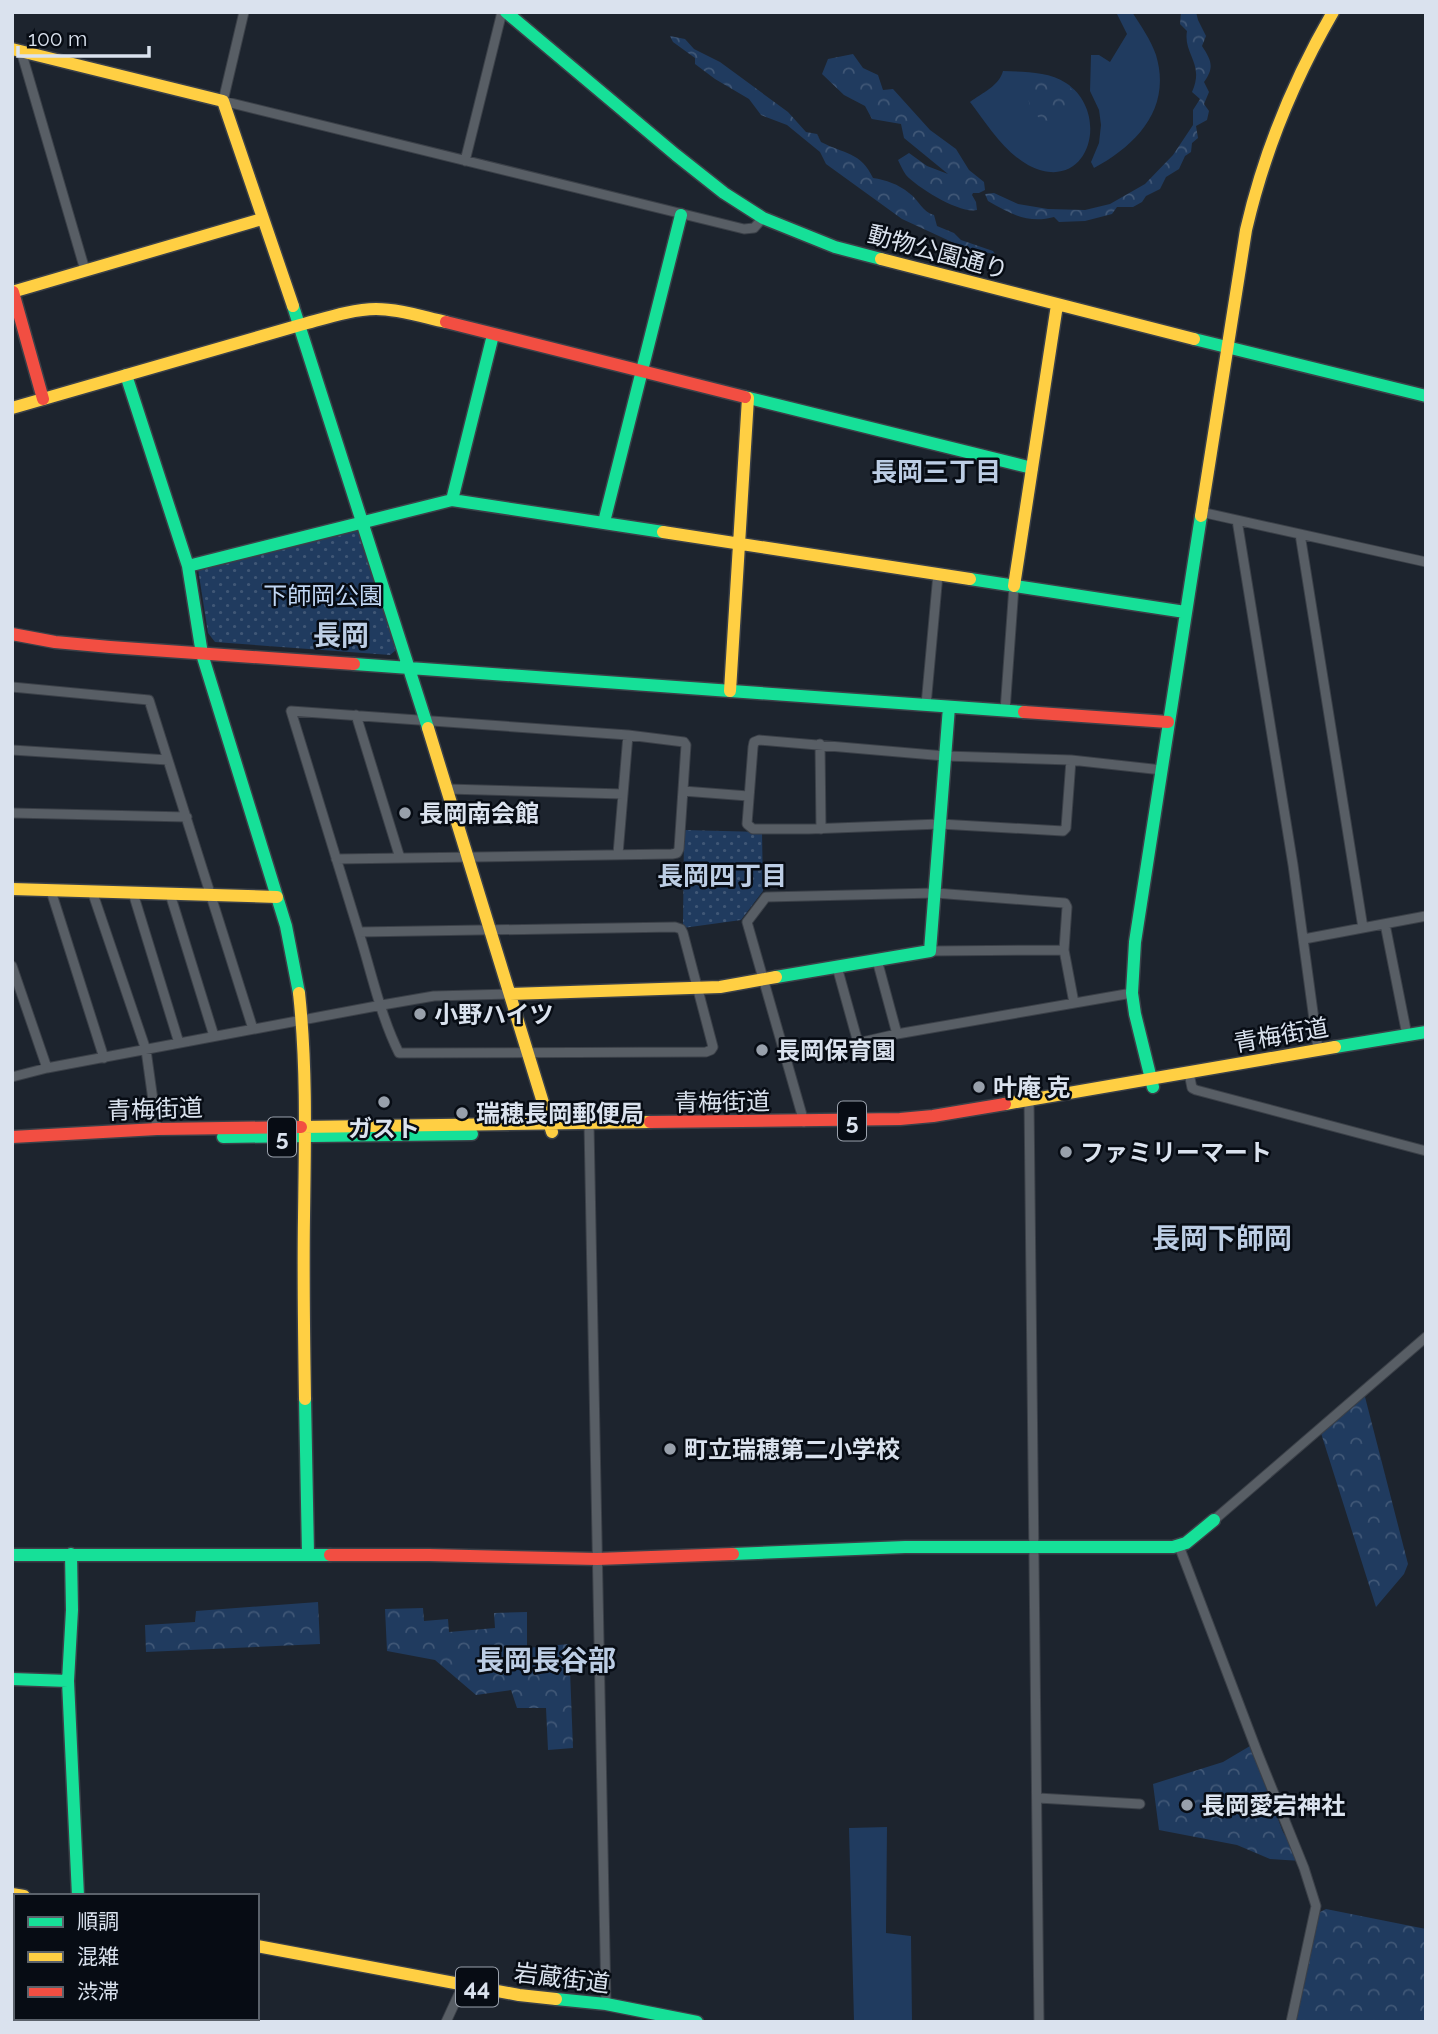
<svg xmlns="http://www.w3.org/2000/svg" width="1438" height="2034" font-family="Raleway,'Noto Sans JP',sans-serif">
	<defs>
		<pattern id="forest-crowns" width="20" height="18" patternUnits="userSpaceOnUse" patternTransform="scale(1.75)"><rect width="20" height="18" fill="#203b5f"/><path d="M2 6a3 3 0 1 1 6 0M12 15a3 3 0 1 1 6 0" fill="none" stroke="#405776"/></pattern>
		<pattern id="park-dots" width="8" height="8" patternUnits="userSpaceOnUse" patternTransform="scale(1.75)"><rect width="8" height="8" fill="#203b5f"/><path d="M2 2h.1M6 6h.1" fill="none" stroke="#405776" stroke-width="1.8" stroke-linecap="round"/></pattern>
	</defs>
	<rect width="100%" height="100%" fill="#1d242e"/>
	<path fill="#203b5f" d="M1116 12H1132C1141 26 1151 40 1156 55 1172 108 1137 145 1094 168L1091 162 1099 143 1101 125 1099 110 1090 91 1091 55H1099L1110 62 1127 34Z
		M1003 71C1023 72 1048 71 1066 83 1112 113 1089 197 1028 165 1003 151 987 124 970 102 982 93 999 86 1003 71Z
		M887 1827 886 1933 911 1936 912 2022H854L849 1828Z"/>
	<path fill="url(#forest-crowns)" d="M1181 12H1196L1198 20 1206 36 1202 46C1211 60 1215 67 1204 82L1209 92 1204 104 1209 111 1207 120 1196 126 1198 138 1192 143 1191 152 1185 156 1179 169 1166 177 1160 189 1146 196 1142 202 1133 207H1117L1112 214 1085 221 1059 222 1054 217C1028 224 1011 214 988 201L985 194 994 193 1018 204 1048 209 1085 210 1110 204 1145 184 1173 155 1193 125V110L1200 99 1192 92C1205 63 1183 55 1187 31L1180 24Z
		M670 36 685 39 694 49 720 62 788 112 806 132 817 134 821 142C844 154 861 152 873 178 886 180 898 184 909 193 919 200 922 212 934 215L937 226 954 233 961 240 993 251 995 254 967 249 902 219 826 164 820 152 787 125 761 115 749 99 715 79 695 64V58L673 42Z
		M853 54 863 68 878 75 883 90 893 89 930 130 956 149 969 170 984 182 985 190 979 193H973L972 195 976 202 977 210C960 214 918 188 906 175 903 171 900 164 898 160L909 153 927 166 948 174 904 138 901 124 872 119 865 106 844 95 822 74 828 59Z
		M1046 80C1063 83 1080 89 1084 108L1080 111 1068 110C1061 122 1055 122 1041 120L1031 109 1026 92 1033 83Z
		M1364 1393 1408 1564 1404 1574 1376 1607 1320 1430Z
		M318 1602 320 1644 146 1652 145 1625 195 1622 196 1611Z
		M423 1608 424 1621 448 1619 449 1632 495 1628 494 1613 527 1612V1648L569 1644 573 1748 548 1750 546 1708H517L511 1690 476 1695 435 1660 387 1651 385 1609Z
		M1250 1746 1283 1832 1301 1861 1270 1859 1237 1845 1159 1830 1153 1784 1223 1762Z
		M1326 1909 1426 1929V2022H1295L1318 1913Z"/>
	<path fill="url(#park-dots)" d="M354 530 362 533 396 650 390 655 215 642 208 633 198 569Z
		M684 830 762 832 763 891 741 920 683 928Z"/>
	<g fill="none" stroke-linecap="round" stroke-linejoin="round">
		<g stroke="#3b4048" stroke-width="11">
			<path id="street" d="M244 12 223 101 744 229 754 228 763 218
				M21 51 85 270
				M465 161 502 12
				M1201 512 1426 562
				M1237 520 1293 865 1318 1049
				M1300 534 1363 928
				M12 687 149 700 253 1029
				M926 705 938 574
				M1005 711 1014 586
				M356 715 400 858
				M759 740 945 756 1071 760 1066 828 1063 831 940 824 809 829H753L747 824 753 747 754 742Z
				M820 744 821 829
				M12 750 168 760
				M1071 760 1162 770
				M447 789 623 794
				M683 791 748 796
				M12 813 187 817
				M618 854 628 735
				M336 859 672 854 677 853 679 849 686 745 684 742 628 735 291 711C314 786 337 861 360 936 372 975 381 1017 399 1053L706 1052 711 1050 713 1047 683 933 681 929 675 927 359 932
				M51 891 104 1058
				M92 891 146 1050 157 1129
				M133 893 179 1043
				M170 894 214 1036
				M1385 924 1407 1035
				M1304 939 1426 916
				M930 951 1064 950
				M877 960 897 1034 1132 993
				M12 966 47 1068
				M837 967 857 1039 862 1042 897 1034
				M1189 1073 1192 1088 1196 1090 1426 1151
				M12 1077 47 1068 382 1005 434 996 510 994
				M1029 1099 1039 2022
				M804 1122 747 922 766 897 935 893 1065 903 1067 907 1064 950 1074 1003
				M589 1124 606 2004
				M1214 1520 1426 1337
				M1179 1546 1258 1754 1304 1868 1316 1906 1291 2022
				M1038 1798 1140 1804
				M57 2022V2018
				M446 2022 463 1985"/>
		</g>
		<g stroke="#3b4048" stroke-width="15">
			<path id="fast" d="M506 12 676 155 724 193 763 218 835 247 881 259
				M293 306 428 728
				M1194 339 1426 396
				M126 375 188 566 202 654 286 926 299 993
				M745 397 1032 468
				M452 500 493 335
				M604 522 681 215
				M188 566 452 500 663 532
				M970 579 1185 612
				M354 664 1024 712
				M776 977 930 951 949 707
				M1335 1047 1426 1032
				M1153 1087 1135 1014 1132 993 1135 942 1201 516
				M223 1137 472 1134
				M305 1399 308 1554
				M733 1554 905 1547H1173L1186 1543 1214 1520
				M12 1555H330
				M12 1679 68 1681 78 1896
				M68 1681 72 1610 71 1554
				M556 1999 606 2004 697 2022"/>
		</g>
		<g stroke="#3b4048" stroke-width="15">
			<path id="slow" d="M12 49 223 101 293 306
				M881 259 1194 339
				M12 292 262 219
				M12 408 300 325C323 319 352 309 376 309 399 309 423 317 446 322
				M1201 516 1246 230C1264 152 1293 81 1333 12
				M663 532 970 579
				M1014 586 1057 305
				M730 691 748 398
				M428 728 552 1132
				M12 889 277 897
				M299 993C307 1067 305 1142 304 1217 303 1278 304 1338 305 1399
				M510 994 720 987 776 977
				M1005 1104 1335 1047
				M301 1127 650 1122
				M12 1894 24 1896
				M257 1946 519 1995 556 1999"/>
		</g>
		<g stroke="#3b4048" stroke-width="15">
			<path id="jam" d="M13 292 43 399
				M446 322 745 397
				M12 634 55 642 110 647 354 664
				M1024 712 1168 722
				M650 1122 900 1119 933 1116 1005 1104
				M12 1137 157 1129 301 1127
				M330 1555H429L597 1559 733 1554"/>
		</g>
		<use href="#street" stroke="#585e65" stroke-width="9"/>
		<use href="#fast" stroke="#16e098" stroke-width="12"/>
		<use href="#slow" stroke="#ffcf43" stroke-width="12"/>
		<use href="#jam" stroke="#f24e42" stroke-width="12"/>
	</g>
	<g fill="#98a0ab" stroke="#070c14" stroke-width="2.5">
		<circle cx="405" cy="813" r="7"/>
		<circle cx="420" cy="1014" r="7"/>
		<circle cx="762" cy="1050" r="7"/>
		<circle cx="979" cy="1087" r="7"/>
		<circle cx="384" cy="1102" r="7"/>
		<circle cx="462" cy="1113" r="7"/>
		<circle cx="1066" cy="1152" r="7"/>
		<circle cx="670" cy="1449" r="7"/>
		<circle cx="1187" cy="1805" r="7"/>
	</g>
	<g text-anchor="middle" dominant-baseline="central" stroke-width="5" stroke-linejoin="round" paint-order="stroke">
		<g fill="#070c14" stroke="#9ba2ad" stroke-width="2">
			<rect x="838" y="1101.5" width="28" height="39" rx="5"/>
			<rect x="268" y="1117.5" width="28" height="39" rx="5"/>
			<rect x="456" y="1967.5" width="42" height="39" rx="5"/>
		</g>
		<g font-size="23" font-weight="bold" fill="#dae2ee">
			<text x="852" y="1121">5</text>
			<text x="282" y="1137">5</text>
			<text x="477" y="1987">44</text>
		</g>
		<g font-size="24" fill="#dae2ee" stroke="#070c14">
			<text transform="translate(938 252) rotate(15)">動物公園通り</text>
			<text transform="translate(1281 1035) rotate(-10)">青梅街道</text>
			<text transform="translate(722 1102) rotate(-1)">青梅街道</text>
			<text transform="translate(155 1109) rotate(-2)">青梅街道</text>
			<text transform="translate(562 1978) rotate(7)">岩蔵街道</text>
		</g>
		<g font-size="24" fill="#c0d6f3" stroke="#070c14">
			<text x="323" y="595">下師岡公園</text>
		</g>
		<g font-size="24" font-weight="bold" fill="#dae2ee" stroke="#070c14" text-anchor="start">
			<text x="419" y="813">長岡南会館</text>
			<text x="434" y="1014">小野ハイツ</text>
			<text x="776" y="1050">長岡保育園</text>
			<text x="993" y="1087">叶庵 克</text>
			<text x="476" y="1113">瑞穂長岡郵便局</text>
			<text x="384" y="1128" text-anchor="middle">ガスト</text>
			<text x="1080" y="1152">ファミリーマート</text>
			<text x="684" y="1449">町立瑞穂第二小学校</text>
			<text x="1201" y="1805">長岡愛宕神社</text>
		</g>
		<g font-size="26" font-weight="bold" fill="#bccde4" stroke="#070c14">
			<text x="936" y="472">長岡三丁目</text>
			<text x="722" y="876">長岡四丁目</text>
		</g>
		<g font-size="28" font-weight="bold" fill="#bccde4" stroke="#070c14">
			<text x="341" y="635">長岡</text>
			<text x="1222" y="1238">長岡下師岡</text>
			<text x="546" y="1660">長岡長谷部</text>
		</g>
	</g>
	<rect width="1438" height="2034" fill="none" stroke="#dae2ee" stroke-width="28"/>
	<rect x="14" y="1894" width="245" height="126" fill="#070c14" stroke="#5b626b" stroke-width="2"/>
	<rect x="28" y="1917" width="35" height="10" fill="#16e098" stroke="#5b626b" stroke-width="2"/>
	<text x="77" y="1929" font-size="21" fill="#dae2ee">順調</text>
	<rect x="28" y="1952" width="35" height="10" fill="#ffcf43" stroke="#5b626b" stroke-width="2"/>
	<text x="77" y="1964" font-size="21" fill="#dae2ee">混雑</text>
	<rect x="28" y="1987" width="35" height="10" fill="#f24e42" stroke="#5b626b" stroke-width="2"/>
	<text x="77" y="1999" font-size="21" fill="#dae2ee">渋滞</text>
	<path d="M18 46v10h131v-10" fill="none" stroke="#dae2ee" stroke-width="3.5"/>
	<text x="28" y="46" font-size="21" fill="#dae2ee" stroke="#070c14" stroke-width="5" paint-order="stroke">100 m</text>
</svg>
